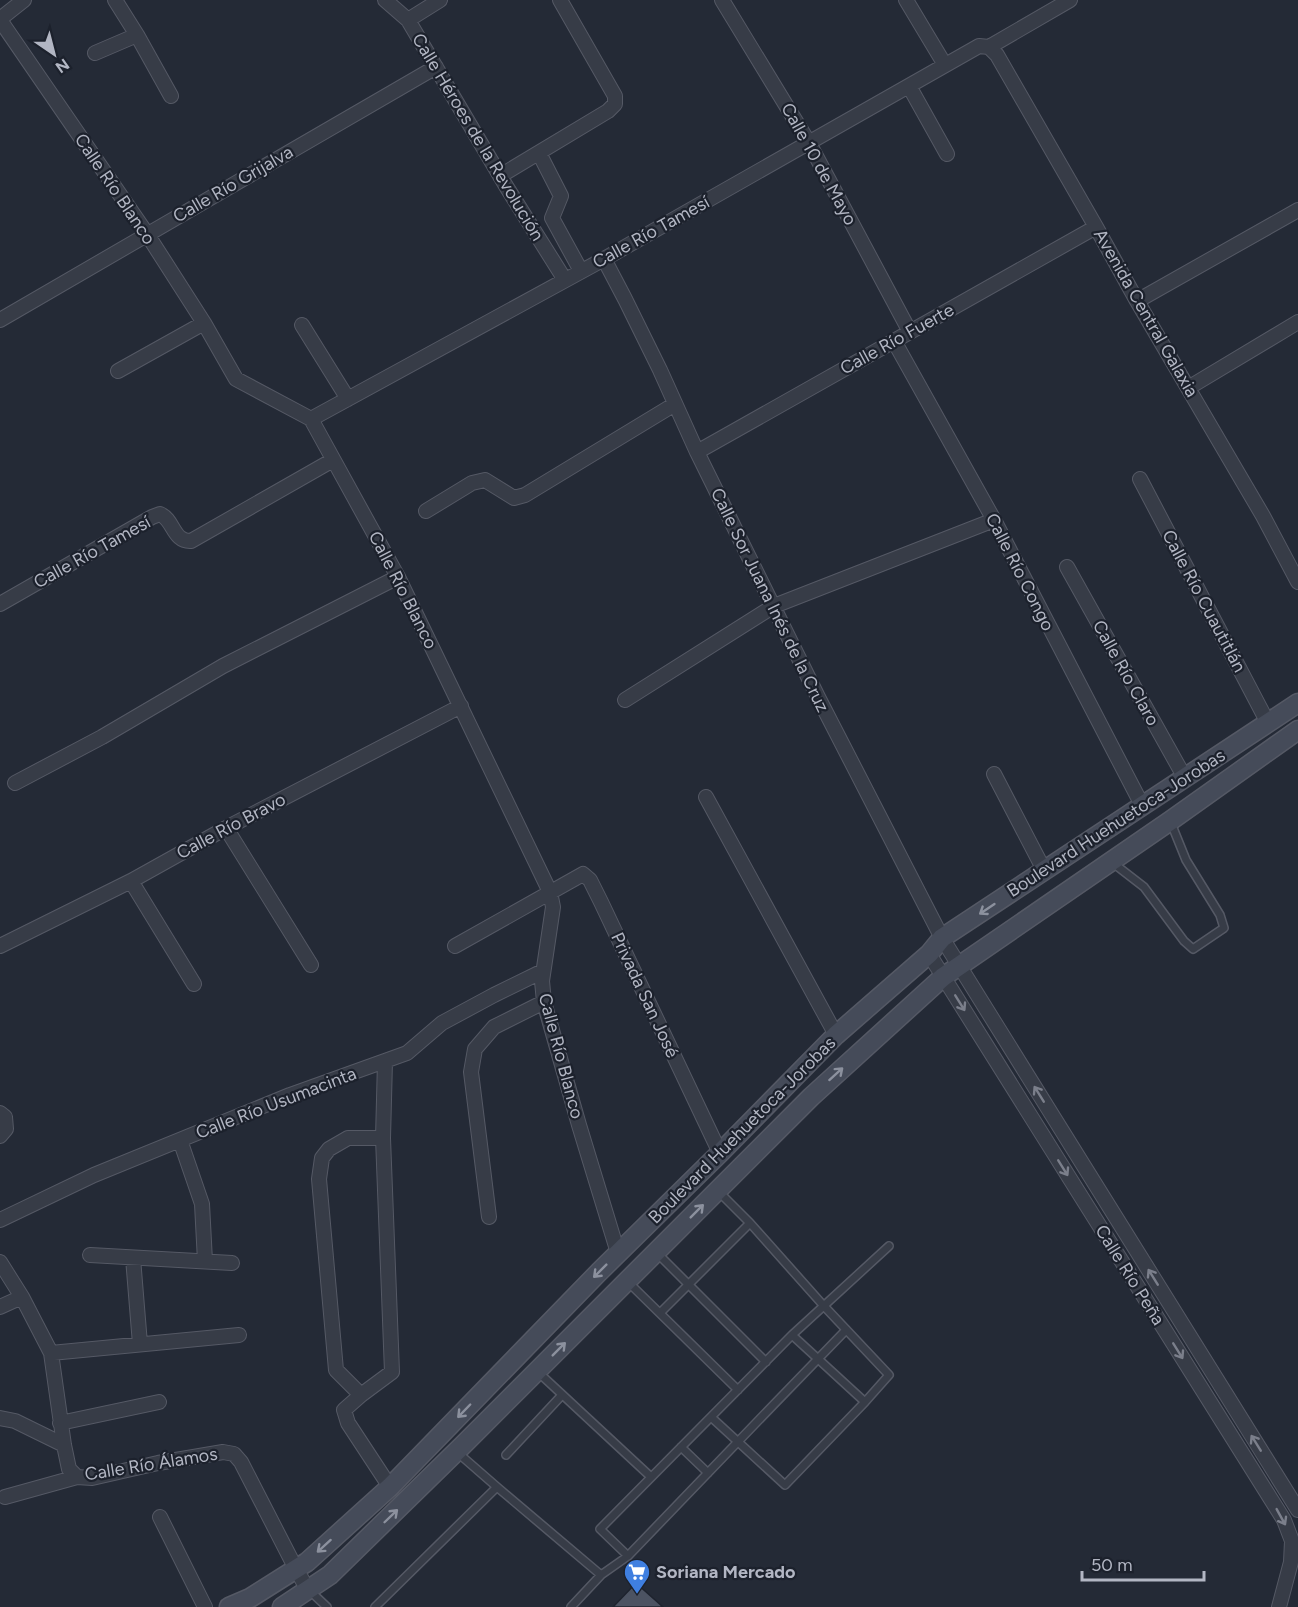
<svg xmlns="http://www.w3.org/2000/svg" width="1298" height="1607" font-family="Figtree,sans-serif">
	<rect width="100%" height="100%" fill="#242a36"/>
	<path fill="#4c5362" stroke="#1e232e" stroke-width="1.5" d="M636 1583 663 1607H613Z"/>
	<g fill="none" stroke-linecap="round" stroke-linejoin="round">
		<g stroke="#555965" stroke-width="10">
			<path id="service" d="M1113 863 1144 887 1184 941 1193 949 1224 928 1220 915 1186 860 1171 823
				M718 1191 750 1223
				M657 1253 766 1362
				M628 1282 738 1390
				M660 1313 750 1223 823 1305 889 1375 865 1402
				M792 1335 889 1246
				M539 1373 651 1477
				M711 1417 785 1485 865 1402 792 1335 600 1529 628 1556C701 1480 773 1405 846 1330
				M681 1447 708 1473
				M458 1453 497 1487 601 1575 571 1607
				M506 1455 562 1395
				M601 1575 628 1556
				M309 1590 327 1607
				M375 1607 497 1487"/>
		</g>
		<g stroke="#555965" stroke-width="16">
			<path id="minor" d="M115 0 137 35 171 96
				M385 0 408 20 506 186 565 280
				M722 0 809 143 910 332
				M906 0 945 65
				M0 19 24 0
				M0 20 147 234 204 323 236 379 311 419 398 577 550 892 553 907 542 981 544 1002 579 1125 618 1253
				M408 20 440 0
				M989 47 997 55 1096 227 1137 301 1263 516 1298 582
				M989 47 1070 0
				M95 53 137 35
				M909 86 947 154
				M539 153 561 196 552 218 581 271
				M500 176 608 111 615 104V96L560 0
				M604 259 625 299 660 370 697 452 818 697 942 938 1298 1510
				M1137 301 1298 210
				M0 320 436 67
				M302 325 348 399
				M894 341 994 520 1142 805
				M118 371 204 323
				M1188 388 1298 322
				M311 419 604 259 979 46 989 47
				M697 452 1096 227
				M1140 479 1268 723
				M426 511 472 483 485 480 514 498 525 495 675 404
				M1067 567 1185 778
				M0 604 152 517 160 514C174 520 173 542 191 541L333 460
				M625 700 774 606 994 520
				M994 774 1044 870
				M15 783 102 737 223 666 398 577
				M706 797 836 1035
				M226 828 311 965
				M131 881 194 984
				M0 946 131 881 226 828 461 706
				M455 946 583 874 590 880 601 902 720 1153
				M929 954 1284 1520 1292 1541 1291 1562 1279 1607
				M0 1113 5 1117 6 1129 0 1136
				M383 1138 385 1061
				M180 1140 202 1204 205 1261
				M489 1217 471 1072 475 1049 494 1027 544 1002
				M0 1220 94 1175 290 1095 407 1053 442 1023 494 995 543 971
				M90 1255 232 1263
				M133 1258 140 1344
				M0 1262 22 1297 51 1353 64 1445 69 1469 77 1477
				M0 1307 22 1297
				M51 1353 239 1335
				M361 1395 336 1370 319 1179 322 1158 329 1149 348 1138H383L392 1372 361 1395 344 1410 348 1423 390 1487
				M0 1418 15 1421 64 1445
				M60 1423 159 1402
				M5 1497 77 1477 92 1478 158 1463 223 1452 234 1454 241 1462 296 1569 308 1590
				M160 1517 205 1607"/>
		</g>
		<g stroke="#555965" stroke-width="21">
			<path id="secondary" d="M229 1607 250 1598 307 1562 390 1487 599 1272 720 1153 836 1035 929 954 942 938 1298 703
				M282 1607 330 1575 461 1447 811 1097 943 977 1170 821 1298 730"/>
		</g>
		<use href="#service" stroke="#373c47" stroke-width="7"/>
		<use href="#minor" stroke="#373c47" stroke-width="14"/>
		<use href="#secondary" stroke="#454b59" stroke-width="18"/>
	</g>
	<defs><path id="oneway-shaft" d="M-6 0H5M1.5-3L5.5 0L1.5 3" fill="none" stroke-width="1.6" stroke-linecap="round" stroke-linejoin="round" transform="scale(1.5)"/></defs>
	<g stroke="#8c919e">
		<use href="#oneway-shaft" transform="translate(987 909) rotate(146)"/>
		<use href="#oneway-shaft" transform="translate(836 1074) rotate(-42)"/>
		<use href="#oneway-shaft" transform="translate(697 1211) rotate(-45)"/>
		<use href="#oneway-shaft" transform="translate(600 1271) rotate(135)"/>
		<use href="#oneway-shaft" transform="translate(559 1349) rotate(-45)"/>
		<use href="#oneway-shaft" transform="translate(464 1411) rotate(134)"/>
		<use href="#oneway-shaft" transform="translate(391 1516) rotate(-44)"/>
		<use href="#oneway-shaft" transform="translate(324 1546) rotate(138)"/>
	</g>
	<g stroke="#7b7f8b">
		<use href="#oneway-shaft" transform="translate(960 1003) rotate(58)"/>
		<use href="#oneway-shaft" transform="translate(1039 1094) rotate(-122)"/>
		<use href="#oneway-shaft" transform="translate(1063 1168) rotate(58)"/>
		<use href="#oneway-shaft" transform="translate(1153 1277) rotate(-122)"/>
		<use href="#oneway-shaft" transform="translate(1178 1351) rotate(58)"/>
		<use href="#oneway-shaft" transform="translate(1256 1443) rotate(-122)"/>
		<use href="#oneway-shaft" transform="translate(1281 1517) rotate(61)"/>
	</g>
	<defs>
		<g id="supermarket-pin" transform="scale(1.35)"><path d="M0 17L-7.5 6A9.5 9.5 0 1 1 7.5 6Z" fill="#3f7fe0" stroke="#1c212c"/><path d="M-6-5.5h2.5l.6 2H6L4.5 2H-2.5L-4.4-4H-6ZM-1.5 3.2a1.3 1.3 0 1 0 .1 0ZM3 3.2a1.3 1.3 0 1 0 .1 0Z" fill="#fff"/></g>
	</defs>
	<g fill-rule="evenodd">
		<use href="#supermarket-pin" x="637" y="1572"/>
	</g>
	<g text-anchor="middle" dominant-baseline="central" stroke-width="4.5" stroke-linejoin="round" paint-order="stroke">
		<g font-size="18" fill="#b2b6c3" stroke="#1c212c">
			<text transform="translate(478 137) rotate(59)">Calle Héroes de la Revolución</text>
			<text transform="translate(819 164) rotate(61)">Calle 10 de Mayo</text>
			<text transform="translate(233 184) rotate(-30)">Calle Río Grijalva</text>
			<text transform="translate(115 189) rotate(56)">Calle Río Blanco</text>
			<text transform="translate(651 232) rotate(-29)">Calle Río Tamesí</text>
			<text transform="translate(1146 313) rotate(60)">Avenida Central Galaxia</text>
			<text transform="translate(897 339) rotate(-29)">Calle Río Fuerte</text>
			<text transform="translate(92 552) rotate(-29)">Calle Río Tamesí</text>
			<text transform="translate(1020 572) rotate(63)">Calle Río Congo</text>
			<text transform="translate(403 590) rotate(63)">Calle Río Blanco</text>
			<text transform="translate(770 600) rotate(64)">Calle Sor Juana Inés de la Cruz</text>
			<text transform="translate(1204 601) rotate(62)">Calle Río Cuautitlán</text>
			<text transform="translate(1126 673) rotate(61)">Calle Río Claro</text>
			<text transform="translate(1116 823) rotate(-33)">Boulevard Huehuetoca-Jorobas</text>
			<text transform="translate(231 826) rotate(-28)">Calle Río Bravo</text>
			<text transform="translate(645 995) rotate(65)">Privada San José</text>
			<text transform="translate(561 1056) rotate(75)">Calle Río Blanco</text>
			<text transform="translate(276 1103) rotate(-21)">Calle Río Usumacinta</text>
			<text transform="translate(742 1130) rotate(-45)">Boulevard Huehuetoca-Jorobas</text>
			<text transform="translate(1130 1275) rotate(58)">Calle Río Peña</text>
			<text transform="translate(151 1464) rotate(-9)">Calle Río Álamos</text>
		</g>
		<g font-size="18" font-weight="bold" fill="#b2b6c3" stroke="#1c212c" text-anchor="start">
			<text x="656" y="1572">Soriana Mercado</text>
		</g>
	</g>
	<g transform="translate(54 54) rotate(145)" stroke="#1c212c" stroke-width="4.5" paint-order="stroke">
	<path d="M0-4.5L10 22L0 15L-10 22Z" fill="#b2b6c3"/>
	<text y="-9" font-size="16" font-weight="bold" text-anchor="middle" fill="#b2b6c3">N</text>
	</g>
	<path d="M1082 1571v9h122v-9" fill="none" stroke="#b2b6c3" stroke-width="3"/>
	<text x="1091" y="1571" font-size="18" fill="#b2b6c3" stroke="#1c212c" stroke-width="4.5" paint-order="stroke">50 m</text>
</svg>
